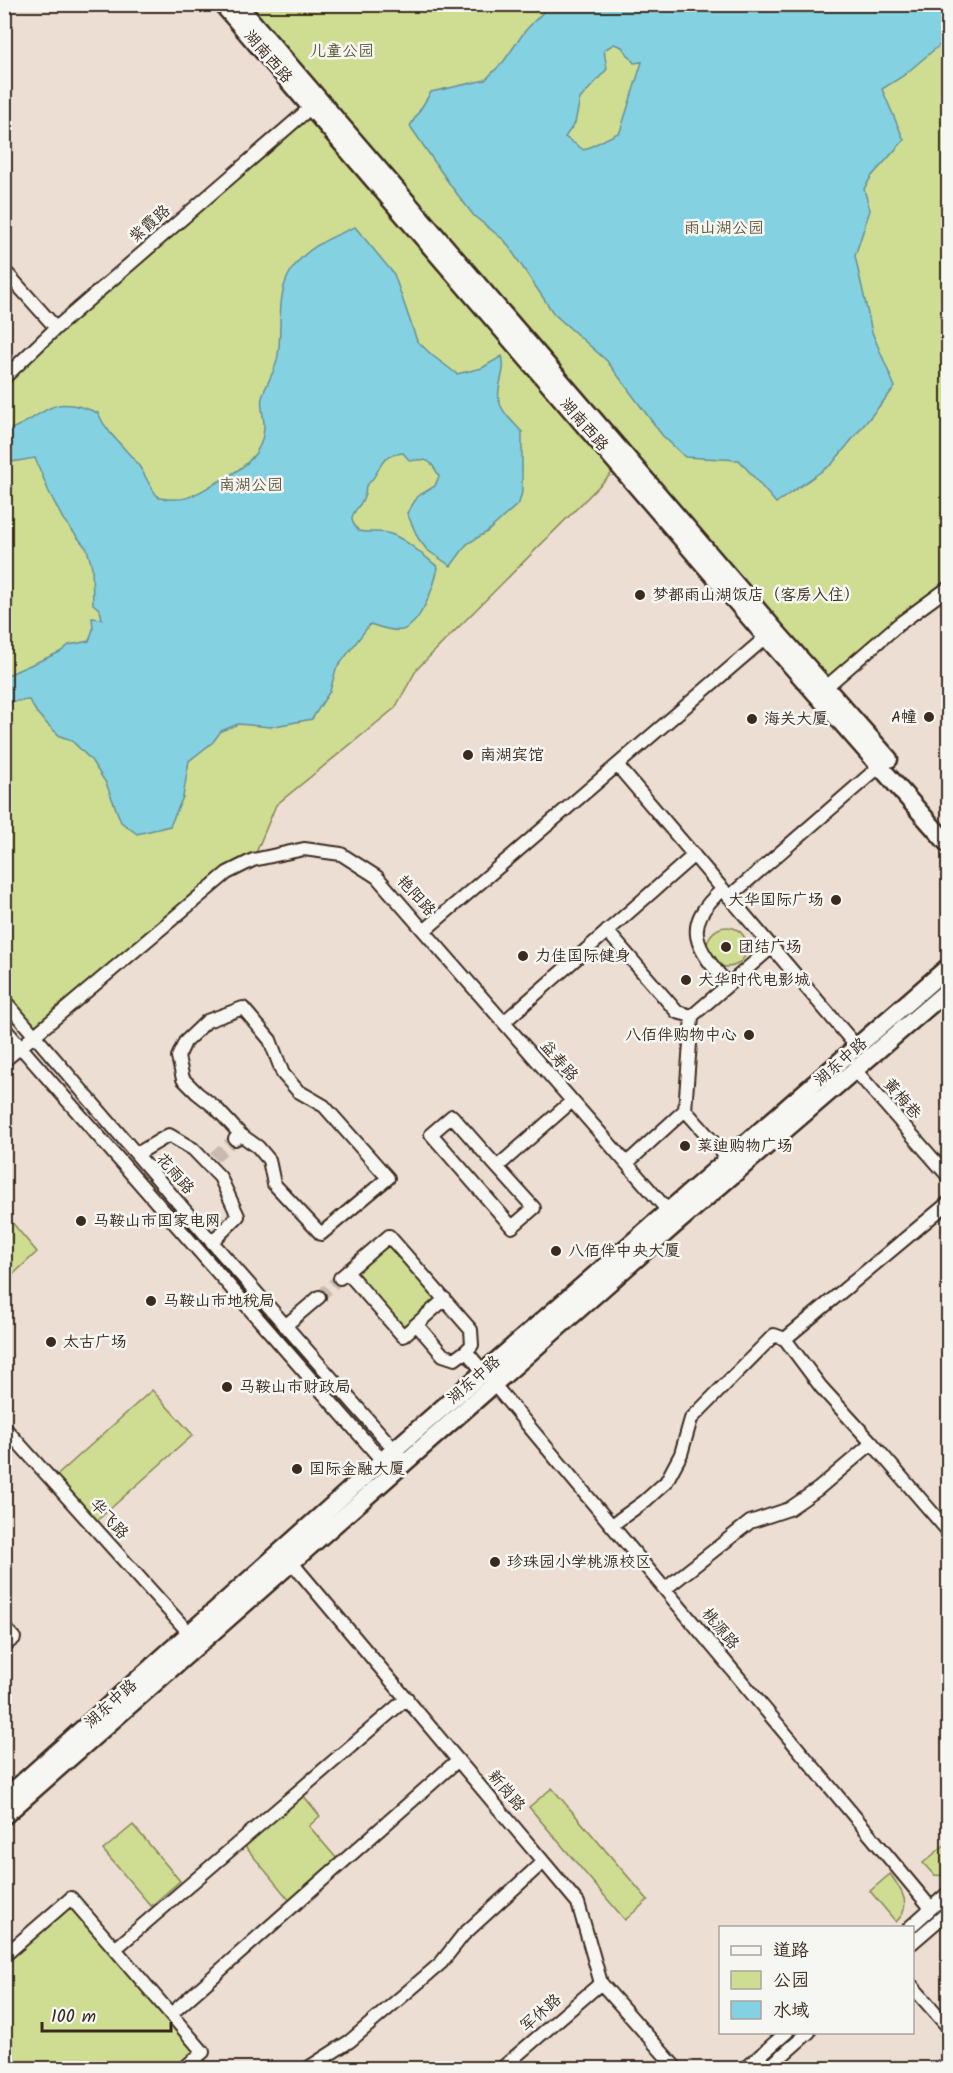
<svg xmlns="http://www.w3.org/2000/svg" width="953" height="2073" font-family="Kalam,'LXGW WenKai TC',sans-serif">
	<rect width="100%" height="100%" fill="#edded3"/>
	<filter id="ink" filterUnits="userSpaceOnUse"><feTurbulence type="fractalNoise" baseFrequency=".0167" numOctaves="2"/><feDisplacementMap in="SourceGraphic" scale="12" xChannelSelector="R" yChannelSelector="G"/><feConvolveMatrix kernelMatrix="1 2 1 2 8 2 1 2 1" color-interpolation-filters="sRGB"/></filter>
	<g filter="url(#ink)">
		<path fill="#cedd91" stroke="#848458" stroke-width="1.5" d="M245 4 948 5V588L826 687Z
			M311 107 619 466 417 669 395 708 276 805 253 860 190 903 35 1035 4 1000V378Z
			M707 947a20 20 0 1 1 40 0a20 20 0 1 1-40 0Z
			M5 1214 37 1252 5 1282H4Z
			M390 1243 439 1299 404 1331 354 1274Z
			M152 1390 193 1435 92 1525 52 1480Z
			M552 1788 648 1900 625 1920 529 1807Z
			M303 1795 320 1816 309 1826 337 1859 290 1901 244 1845Z
			M133 1825 180 1881 151 1906 103 1850Z
			M948 1842V1876L934 1875 923 1863Z
			M890 1874C902 1890 913 1906 896 1922L870 1891Z
			M69 1903 196 2049 174 2068H5L4 1960Z"/>
		<path fill="#84d1e2" stroke="#678e94" stroke-width="1.5" fill-rule="evenodd" d="M572 4 948 5V38L903 76 882 89 904 140 871 177 864 189 870 210 855 256 872 332 895 387 832 464 776 503 739 460 685 457 662 435 607 361 554 314 505 241 474 216 451 186 410 126 431 92 485 80 504 61 525 31 546 9ZM614 44 622 47 634 63 642 62 620 132 584 150 565 137 575 123 580 99 607 69 604 50Z
			M355 227 394 274 417 341 433 356 457 374 482 368 502 356C507 371 496 386 499 400 501 412 515 424 522 432V492L519 503 487 532 467 544 451 566 427 550 418 538 407 513 418 496 435 486 439 476C431 461 428 457 410 461L403 453C376 455 383 472 366 486 365 490 366 493 364 497 359 511 343 515 359 531 368 533 378 531 387 533 403 536 425 557 438 567 435 584 421 625 402 630 392 632 380 627 370 624L336 669 330 691 312 719 270 727 238 724 221 731 213 742 189 761 183 797 170 826 137 834 121 822 106 783 91 760 71 740 60 736 48 725 37 713 29 700 5 702V676L60 652 69 645 89 641 93 629 92 618 102 619 100 610 93 604 92 567 87 549 63 519 49 492 35 458 5 463V431C47 419 46 390 98 413 107 434 125 447 139 466 146 476 150 488 159 498 187 502 191 497 214 484 239 471 264 457 264 425 264 416 260 406 262 398 266 383 276 371 278 355 282 331 277 301 287 278 300 250 329 238 355 227Z"/>
		<g fill="none" stroke-linecap="round" stroke-linejoin="round">
			<path stroke="#c9baaf" stroke-width="12" stroke-dasharray="12 6" stroke-linecap="butt" d="M214 1157 235 1139
				M319 1297 340 1278"/>
			<g stroke="#3b2a1e" stroke-width="16">
				<path id="minor" d="M4 270 56 328
					M4 378 56 328 317 102
					M826 687 899 624 948 588
					M617 765 857 1047
					M723 889C679 927 697 948 728 985
					M729 897 880 766
					M424 931 669 1212
					M607 931 677 1012 692 1016
					M4 1000 212 1242 399 1455
					M504 1022 694 855
					M4 1028 386 1465
					M4 1061 227 873 253 860 304 849 341 854 377 877 424 931 772 632
					M855 1070 948 1176
					M235 1139 241 1135 258 1147 269 1160 274 1184 321 1234 388 1178 324 1106 298 1091 283 1074 270 1040 243 1008 207 1021 185 1042 178 1057 183 1079 197 1093 216 1108 241 1135
					M137 1154 169 1135 193 1149 220 1177 238 1216 212 1242
					M729 1160 685 1110 692 1016 772 947
					M627 1163 685 1110
					M497 1167 534 1208 512 1227 431 1134 452 1116 497 1167 572 1101
					M347 1272 403 1336 445 1299
					M340 1278 389 1236 471 1330 472 1345 466 1351 931 1908
					M417 1325 443 1355 455 1359 466 1351
					M285 1326 319 1297
					M4 1427 190 1634
					M872 1443 948 1531
					M612 1525 645 1501 666 1482 681 1454 691 1419 774 1335 785 1339
					M288 1558 578 1903 601 1983 676 2068
					M665 1589 750 1522 789 1509 818 1489 872 1443 821 1387 785 1339 948 1203
					M4 1627 14 1638 4 1646
					M909 1928 948 1893
					M912 1943 948 1912
					M115 1949 203 2052 184 2068
					M4 1956 71 1898 115 1949 407 1698
					M912 1986 948 2027
					M171 2014 458 1760
					M308 2068 350 2041 441 1963 463 1935 543 1862
					M502 2068 601 1983
					M746 2068 787 2032
					M768 2068 809 2032"/>
			</g>
			<g stroke="#3b2a1e" stroke-width="21">
				<path id="major" d="M222 4 766 637 948 844
					M237 4 775 630 889 759
					M4 1799 394 1450 948 967
					M4 1816 678 1222 948 990"/>
			</g>
			<use href="#minor" stroke="#f6f6f2" stroke-width="12"/>
			<use href="#major" stroke="#f6f6f2" stroke-width="16"/>
		</g>
	</g>
	<g fill="#3b2a1e" stroke="#f6f6f2" stroke-width="2">
		<circle cx="640" cy="595" r="6"/>
		<circle cx="929" cy="717" r="6"/>
		<circle cx="752" cy="719" r="6"/>
		<circle cx="468" cy="755" r="6"/>
		<circle cx="836" cy="900" r="6"/>
		<circle cx="726" cy="947" r="6"/>
		<circle cx="523" cy="956" r="6"/>
		<circle cx="686" cy="980" r="6"/>
		<circle cx="749" cy="1035" r="6"/>
		<circle cx="685" cy="1146" r="6"/>
		<circle cx="81" cy="1221" r="6"/>
		<circle cx="556" cy="1251" r="6"/>
		<circle cx="151" cy="1301" r="6"/>
		<circle cx="51" cy="1342" r="6"/>
		<circle cx="227" cy="1387" r="6"/>
		<circle cx="297" cy="1469" r="6"/>
		<circle cx="495" cy="1562" r="6"/>
	</g>
	<g text-anchor="middle" dominant-baseline="central" stroke-width="5" stroke-linejoin="round" paint-order="stroke">
		<g font-size="16" fill="#60573b" stroke="#f6f6f2">
			<text x="342" y="51">儿童公园</text>
			<text x="724" y="228">雨山湖公园</text>
			<text x="251" y="485">南湖公园</text>
		</g>
		<g font-size="16" fill="#3b2a1e" stroke="#f6f6f2">
			<text transform="translate(268 57) rotate(49)">湖南西路</text>
			<text transform="translate(150 224) rotate(-41)">紫霞路</text>
			<text transform="translate(584 425) rotate(49)">湖南西路</text>
			<text transform="translate(416 896) rotate(48)">艳阳路</text>
			<text transform="translate(559 1061) rotate(49)">益寿路</text>
			<text transform="translate(841 1062) rotate(-41)">湖东中路</text>
			<text transform="translate(902 1099) rotate(49)">黄梅巷</text>
			<text transform="translate(175 1174) rotate(49)">花雨路</text>
			<text transform="translate(474 1380) rotate(-41)">湖东中路</text>
			<text transform="translate(109 1519) rotate(48)">华飞路</text>
			<text transform="translate(720 1629) rotate(50)">桃源路</text>
			<text transform="translate(111 1704) rotate(-42)">湖东中路</text>
			<text transform="translate(506 1791) rotate(50)">新岗路</text>
			<text transform="translate(541 2013) rotate(-41)">军休路</text>
		</g>
		<g font-size="16" fill="#3b2a1e" stroke="#f6f6f2" text-anchor="start">
			<text x="652" y="595">梦都雨山湖饭店（客房入住）</text>
			<text x="917" y="717" text-anchor="end">A幢</text>
			<text x="764" y="719">海关大厦</text>
			<text x="480" y="755">南湖宾馆</text>
			<text x="824" y="900" text-anchor="end">大华国际广场</text>
			<text x="738" y="947">团结广场</text>
			<text x="535" y="956">力佳国际健身</text>
			<text x="698" y="980">大华时代电影城</text>
			<text x="737" y="1035" text-anchor="end">八佰伴购物中心</text>
			<text x="697" y="1146">莱迪购物广场</text>
			<text x="93" y="1221">马鞍山市国家电网</text>
			<text x="568" y="1251">八佰伴中央大厦</text>
			<text x="163" y="1301">马鞍山市地税局</text>
			<text x="63" y="1342">太古广场</text>
			<text x="239" y="1387">马鞍山市财政局</text>
			<text x="309" y="1469">国际金融大厦</text>
			<text x="507" y="1562">珍珠园小学桃源校区</text>
		</g>
	</g>
	<rect width="953" height="2073" fill="none" stroke="#f6f6f2" stroke-width="24"/>
	<rect x="12" y="12" width="929" height="2049" fill="none" stroke="#3b2a1e" stroke-width="2" filter="url(#ink)"/>
	<rect x="719" y="1926" width="195" height="108" fill="#f6f6f2" stroke="#aba49d" stroke-width="1.5"/>
	<rect x="731" y="1946" width="30" height="9" fill="#f6f6f2" stroke="#aba49d" stroke-width="1.5"/>
	<text x="773" y="1956" font-size="18" fill="#3b2a1e">道路</text>
	<rect x="731" y="1971" width="30" height="18" fill="#cedd91" stroke="#aba49d" stroke-width="1.5"/>
	<text x="773" y="1986" font-size="18" fill="#3b2a1e">公园</text>
	<rect x="731" y="2001" width="30" height="18" fill="#84d1e2" stroke="#aba49d" stroke-width="1.5"/>
	<text x="773" y="2016" font-size="18" fill="#3b2a1e">水域</text>
	<path d="M42 2022v9h129v-9" fill="none" stroke="#3b2a1e" stroke-width="3"/>
	<text x="51" y="2022" font-size="18" fill="#3b2a1e" stroke="#f6f6f2" stroke-width="4.5" paint-order="stroke">100 m</text>
</svg>
